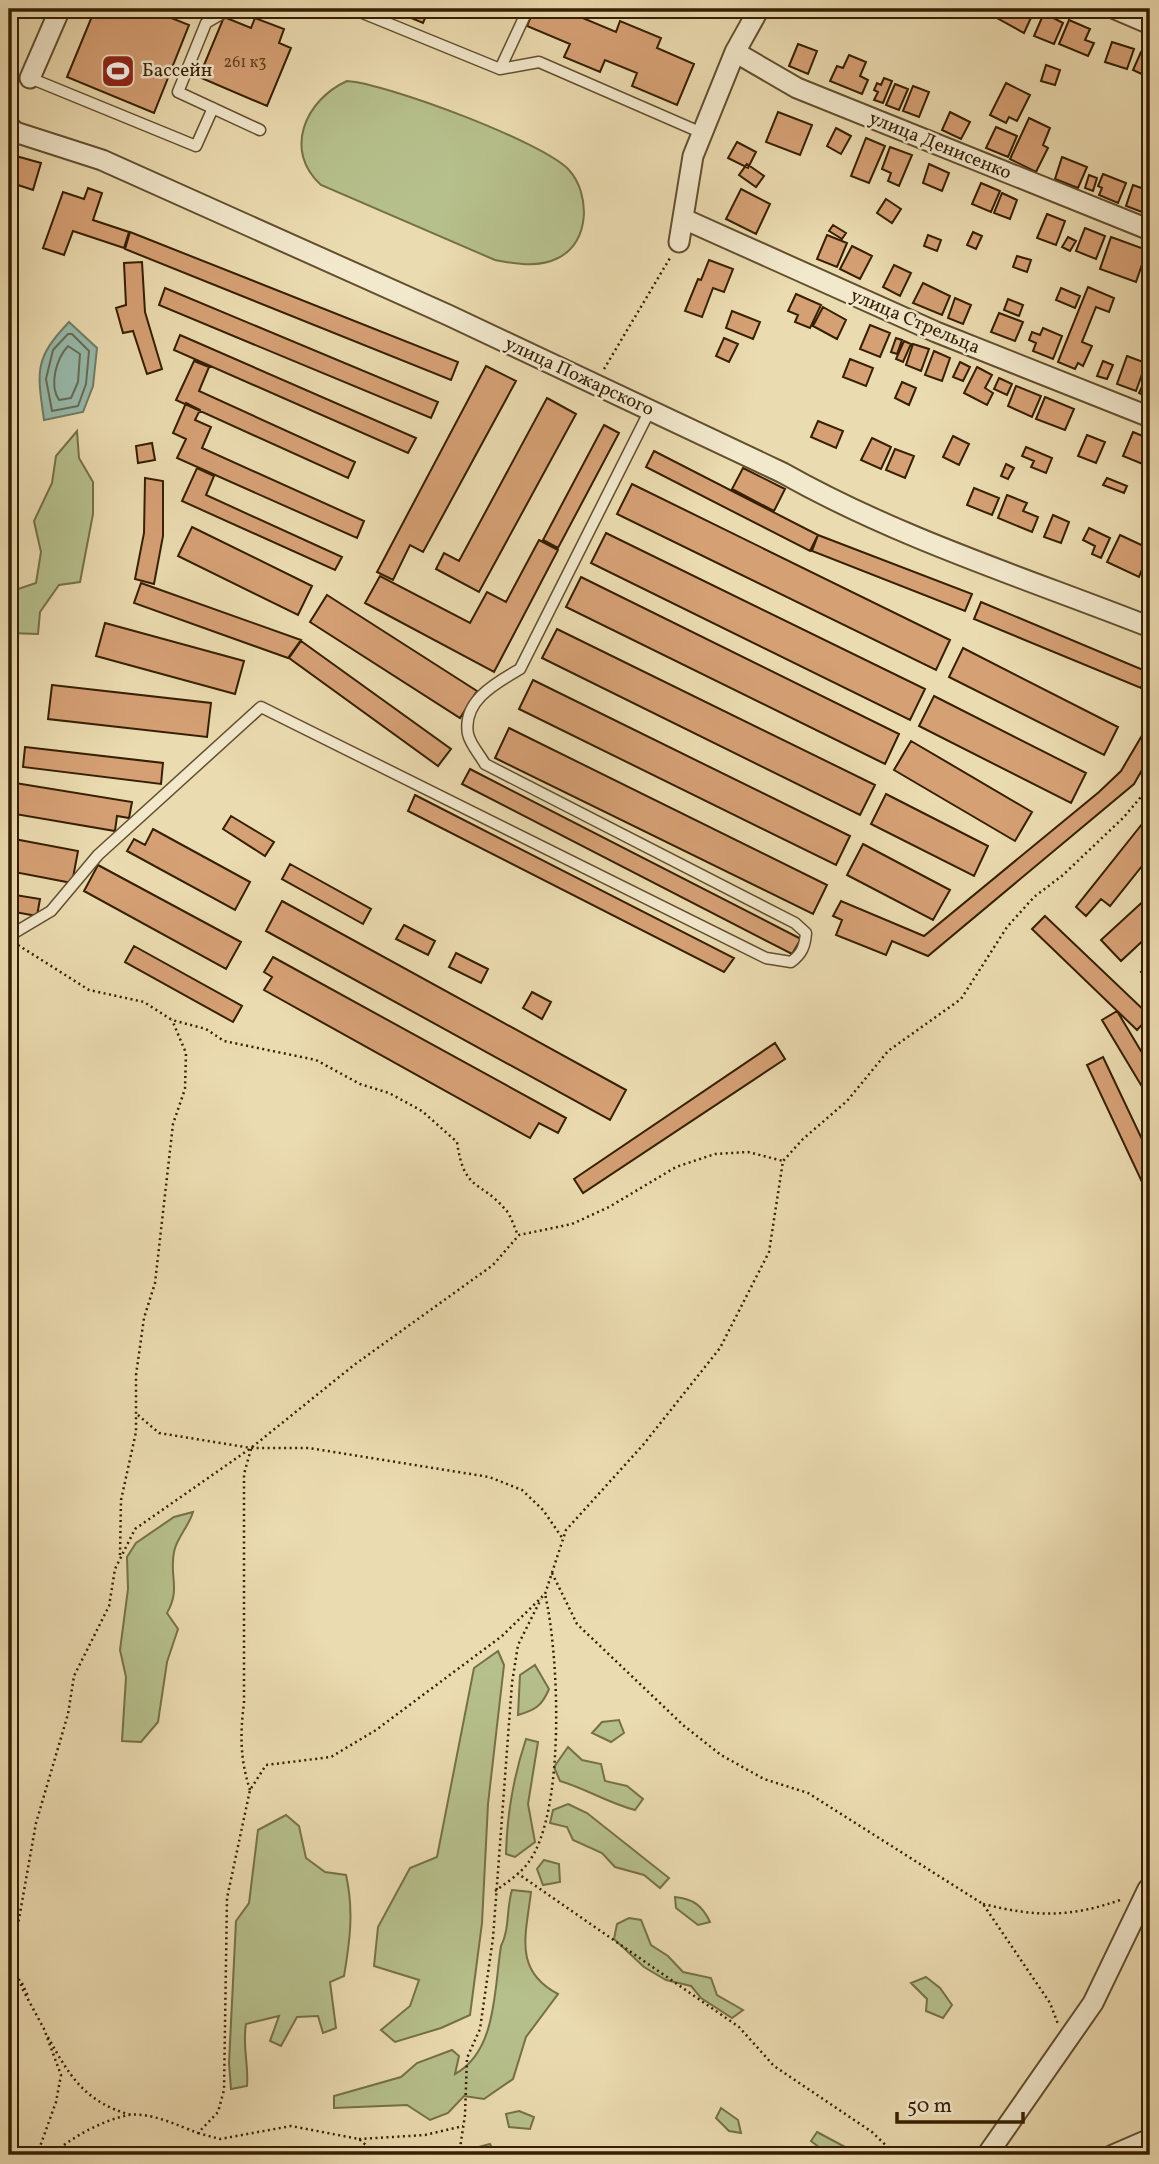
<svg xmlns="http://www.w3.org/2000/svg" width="1159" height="2164" font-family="Vollkorn,serif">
	<rect width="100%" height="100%" fill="#ebdbb0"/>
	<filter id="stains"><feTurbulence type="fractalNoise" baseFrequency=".00286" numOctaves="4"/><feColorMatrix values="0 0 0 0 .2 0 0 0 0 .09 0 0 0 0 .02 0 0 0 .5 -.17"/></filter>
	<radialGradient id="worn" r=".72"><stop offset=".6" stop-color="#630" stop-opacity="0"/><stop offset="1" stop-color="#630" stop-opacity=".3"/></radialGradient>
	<path fill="#b6c08c" stroke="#767047" stroke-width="2" d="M347 81C388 84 543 142 569 170 590 193 591 242 558 258 539 268 515 264 495 260L321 185C283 151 305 100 347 81Z
		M77 431 79 458 93 482V514L80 582 59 585 40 612 38 634 9 633V592L36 583 41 552 34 521 52 483 56 456Z
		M193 1512C189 1526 176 1539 174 1552 169 1577 181 1588 167 1613L178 1629 167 1662 158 1722 141 1742 122 1741 126 1677 120 1650 128 1589 127 1557 136 1543 174 1517Z
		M498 1651 504 1665 488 1804 482 1923 470 2015 441 2028 395 2042 381 2030 410 2006 419 1980 374 1966 378 1927 410 1868 437 1857 474 1668Z
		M535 1665 549 1689C542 1706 535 1710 518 1715L520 1675Z
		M619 1720 624 1733 611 1742 592 1733 602 1722Z
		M526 1739 538 1742 528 1804 535 1842 515 1857 506 1854C507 1813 513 1778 526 1739Z
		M568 1747 582 1760 601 1764 605 1781 627 1786 643 1799 635 1810C608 1803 587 1789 560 1781L554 1767Z
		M568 1804 587 1813 669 1878 660 1888 644 1875 615 1867 602 1853 573 1840 567 1827 550 1823 553 1810Z
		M286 1815 299 1826 306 1858 325 1872 346 1875C354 1910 350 1941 344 1976L330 1982 336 2028 323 2033 318 2016 297 2017 281 2046 270 2041 279 2016 246 2024C242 2046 249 2065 247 2086L231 2089 229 2063 236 1921 249 1903 258 1830Z
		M544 1860 559 1864 560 1882 543 1885 537 1869Z
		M512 1890 531 1892C526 1935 513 1970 558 1994L526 2037 513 2079 484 2099 464 2096 448 2113 430 2120 407 2105 334 2108V2096L401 2077 417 2063 452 2050 459 2056 455 2074C497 2051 494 1989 501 1946 510 1928 506 1910 512 1890Z
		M675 1897C693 1899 702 1905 710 1922L698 1925 676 1908Z
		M629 1918 641 1920 651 1945 668 1956 683 1972 711 1978 717 1995 743 2010 732 2018 701 1998 691 1986 666 1980 644 1967 614 1939 617 1924Z
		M926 1977 940 1988 952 2005 943 2018 926 2011 927 1999 911 1983Z
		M721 2108 738 2120 741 2133 729 2131 716 2118Z
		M519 2111 534 2117 530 2129 509 2127 506 2114Z
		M817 2132 860 2155H829L811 2141Z
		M490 2144 496 2155H466L464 2151Z"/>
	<path fill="#98bbac" stroke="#717d68" stroke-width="2" d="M69 322 97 348 93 386 83 412 44 420C37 370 34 359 69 322Z"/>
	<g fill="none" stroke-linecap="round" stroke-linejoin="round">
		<path stroke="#676d57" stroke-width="2" d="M68 334H72L89 351 86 384 78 406 52 411 46 379 53 350Z
			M68 346 80 354 78 382 71 398 59 400C49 385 56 359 68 346Z"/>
	</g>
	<path fill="#d6a075" stroke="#361f02" stroke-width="2" d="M95 9H149L189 25 154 113 67 77Z
		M390 9H429L423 23Z
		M534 9H575L573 14 616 32 620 21 661 38 657 48 694 64 677 105 632 86 637 73 605 60 600 72 564 57 570 44 527 26Z
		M1001 9H1035L1024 33 997 18Z
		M1044 13 1063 23 1054 44 1034 36Z
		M224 17 251 28 255 18 284 29 279 43 291 48 267 106 199 77Z
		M1069 20 1090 29 1085 40 1094 43 1088 56 1059 44Z
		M1112 42 1134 49 1127 69 1105 62Z
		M798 44 817 51 808 74 789 66Z
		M1141 52 1150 56 1144 75 1133 70Z
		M849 55 866 62 860 76 868 80 862 94 830 81 837 66 843 68Z
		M1046 65 1060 70 1055 85 1041 81Z
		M884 78 892 81 883 103 874 100 878 92 874 90 877 83 881 85Z
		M1006 83 1030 95 1017 121 1009 117 1006 123 990 115Z
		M895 84 908 89 899 110 886 105Z
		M913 86 929 92 919 117 903 111Z
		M778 112 812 125 800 155 766 142Z
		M950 112 970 122 961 139 942 130Z
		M1029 118 1050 128 1043 145 1048 148 1036 172 1010 159Z
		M996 127 1017 136 1008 157 986 148Z
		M836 128 851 136 841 154 827 146Z
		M866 138 885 146 869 183 851 176Z
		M737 142 756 152 748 168 728 158Z
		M890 147 912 155 899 186 888 181 891 173 882 169Z
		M16 156 41 163 33 190 9 182Z
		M1062 157 1087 167 1078 188 1055 179Z
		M747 164 764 176 756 187 739 175Z
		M929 164 949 173 942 191 923 183Z
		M1103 174 1126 183 1118 203 1099 195 1102 188 1098 186Z
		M1089 175 1097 178 1093 191 1085 188Z
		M981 183 1000 191 991 212 972 204Z
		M1133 185 1150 191V215L1126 206Z
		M88 188 102 193 93 220 129 232 124 248 73 231 64 255 43 248 63 192 84 199Z
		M741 189 770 204 756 234 726 219Z
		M1002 193 1017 200 1010 219 994 213Z
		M886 199 901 209 892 223 877 213Z
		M1047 214 1065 221 1056 245 1037 238Z
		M833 225 846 233 842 239 829 231Z
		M1085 228 1105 236 1096 259 1076 251Z
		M130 232 458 362 451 380 125 249Z
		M973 232 982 236 976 249 967 245Z
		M827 235 847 243 837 267 817 259Z
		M928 235 941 240 937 251 924 246Z
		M1068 237 1076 241 1070 251 1062 247Z
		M1111 237 1147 250 1136 282 1100 269Z
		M852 246 872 256 860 279 840 269Z
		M1017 256 1031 260 1027 272 1013 267Z
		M709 260 733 269 724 292 713 288 702 317 685 311 698 279 701 280Z
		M142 262 145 312 162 369 147 374 133 331 123 333 116 308 126 305 124 263Z
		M894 265 911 273 900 296 883 287Z
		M923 283 950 296 942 315 913 303Z
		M1088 287 1114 298 1109 312 1096 307 1082 342 1092 346 1083 366 1078 363 1075 369 1058 362Z
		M165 288 438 402 431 418 159 305Z
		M1061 288 1080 296 1075 308 1056 300Z
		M796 294 821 305 810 328 795 322 798 315 788 311Z
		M955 298 971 305 963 324 948 318Z
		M1008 299 1023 305 1019 316 1004 310Z
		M823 307 846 320 837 339 813 326Z
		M732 311 760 322 753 339 726 328Z
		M999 313 1023 322 1015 341 991 332Z
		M870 325 890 333 880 357 860 349Z
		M1043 328 1062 336 1053 359 1033 351 1036 343 1029 340 1032 332 1040 335Z
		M180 335 416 438 408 453 174 350Z
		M724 338 738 344 729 362 716 356Z
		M896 338 902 340 897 354 891 352Z
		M904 341 911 344 903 362 896 359Z
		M913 344 929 349 921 371 906 365Z
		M934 351 950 358 942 381 925 375Z
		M1127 356 1146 363 1136 391 1117 384Z
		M850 359 873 368 866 386 843 377Z
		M194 361 209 367 199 391 355 462 348 478 176 400Z
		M1103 361 1113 365 1107 379 1097 376Z
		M960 362 970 367 963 381 953 377Z
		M486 366 516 381 423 552 410 545 393 580 377 572Z
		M977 367 992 375 985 388 993 393 987 405 964 393Z
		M999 378 1012 384 1007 395 994 389Z
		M1145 380 1150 382 1148 397 1139 393Z
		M902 382 916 388 909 405 895 398Z
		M1016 386 1041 396 1032 417 1008 406Z
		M1045 397 1074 409 1065 430 1036 419Z
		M547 398 576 414 479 592 436 569 444 553 459 561Z
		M186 403 200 410 195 420 211 427 202 448 364 521 357 538 177 458 186 439 173 433Z
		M818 421 843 431 836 448 811 437Z
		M604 425 619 433 558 548 543 540Z
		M1133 432 1150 439V452L1145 465 1123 456Z
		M1087 435 1105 442 1096 463 1078 456Z
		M953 436 969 444 959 465 943 457Z
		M872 438 891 447 881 469 861 460Z
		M152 443 155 460 138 463 136 446Z
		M1026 447 1052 458 1046 473 1031 467 1034 461 1022 456Z
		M895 449 914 456 905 478 886 470Z
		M654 451 818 535 810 551 646 467Z
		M1006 464 1014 468 1008 479 1001 476Z
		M197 468 214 476 206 495 342 557 335 570 182 501Z
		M743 468 785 489 774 511 732 489Z
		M145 478 163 481V536L154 584 135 579 144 533Z
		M1107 478 1127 486 1124 493 1103 485Z
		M632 484 950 640 936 670 617 514Z
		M974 488 999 498 992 515 967 505Z
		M1007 495 1027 503 1023 511 1038 517 1032 532 998 518Z
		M1053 515 1069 522 1061 543 1044 537Z
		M192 527 312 586 298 615 178 556Z
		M1089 528 1110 538 1101 558 1092 554 1095 546 1083 540Z
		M606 533 925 689 910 720 591 563Z
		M818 535 972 594 965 611 812 551Z
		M1120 535 1150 549 1139 577 1107 562Z
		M539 540 558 550 494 672 365 603 380 576 470 623 487 592 506 602Z
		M581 577 899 734 885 764 566 607Z
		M141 583 301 640 288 658 134 603Z
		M327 595 477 691 460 718 310 622Z
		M981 602 1148 672 1141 688 974 619Z
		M105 623 244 661 235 694 96 656Z
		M557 629 875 785 860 815 542 658Z
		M301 641 451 749 438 766 289 658Z
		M963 648 1118 727 1104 755 949 677Z
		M533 680 850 836 836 865 519 709Z
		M52 685 211 703 207 737 48 719Z
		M934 696 1086 773 1071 803 919 726Z
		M1150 722V756L1134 784 928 956 892 941 886 955 836 935 842 920 833 916 841 901 924 936 1099 792 1121 771Z
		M509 728 827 885 813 914 495 758Z
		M911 741 1032 812 1015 841 894 770Z
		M25 747 163 763 161 784 23 767Z
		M470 769 801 939 792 954 462 784Z
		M9 782 132 802 129 818 117 816 115 831 9 813Z
		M886 794 988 846 974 876 871 824Z
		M415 795 734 958 724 972 408 811Z
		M1150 814V856L1110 906 1101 899 1086 916 1076 907Z
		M231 816 274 842 265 856 223 829Z
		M153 829 250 882 235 910 127 851 134 839 145 845Z
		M9 838 78 851 72 883 9 871Z
		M863 844 950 890 933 920 847 875Z
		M290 864 371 909 363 924 282 879Z
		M98 865 241 942 226 969 84 891Z
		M9 894 40 899 37 916 9 911Z
		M1150 895V934L1121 961 1101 940Z
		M282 901 626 1090 610 1120 266 931Z
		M1045 916 1150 1016 1137 1030 1032 929Z
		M404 925 435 941 428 955 396 939Z
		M134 946 242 1006 233 1022 125 962Z
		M456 953 488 969 481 983 449 967Z
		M273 957 566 1118 558 1133 539 1123 530 1138 264 990 272 977 264 972Z
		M1150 965V983L1141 972Z
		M532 992 551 1002 542 1019 523 1008Z
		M1117 1011 1150 1066V1100L1102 1020Z
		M775 1043 785 1059 583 1193 574 1179Z
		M1103 1057 1150 1156V1178L1142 1182 1087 1065Z"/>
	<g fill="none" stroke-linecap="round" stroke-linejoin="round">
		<g stroke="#634e2e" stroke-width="13">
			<path id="lane" d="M230 9 206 23 178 92 260 130
				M353 9 500 69 539 62 702 133
				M500 69 528 9
				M30 78 196 146 213 108
				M9 936 51 911 98 855 261 707 766 958 791 962C802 954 805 946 806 933L795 923 485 764C480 755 470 744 468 734 462 701 496 683 520 669L650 410"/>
		</g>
		<g stroke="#634e2e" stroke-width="23">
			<path id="street" d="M1115 9 1150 24
				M735 52 797 88 1150 230
				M30 78 60 9
				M9 126 15 132 102 160 448 315 783 473C898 538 1028 579 1150 627
				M684 219 936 332 1150 417
				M679 242 693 156 735 52 759 9
				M987 2155 1093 2003 1148 1889
				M1113 2155 1150 2139"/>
		</g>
		<path stroke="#361f02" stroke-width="2.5" stroke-dasharray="2 3.5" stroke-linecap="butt" d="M604 369 670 258
			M18 945 89 990 144 1002 172 1020 206 1029 224 1041 316 1060 360 1084 389 1093 422 1111 457 1142C464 1192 480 1180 505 1209 511 1215 514 1227 518 1235
			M138 1415 159 1433 251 1448H309L489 1477 522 1490 543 1510 563 1539
			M120 1555 121 1500 136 1432V1375L144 1318 155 1283 173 1124 185 1089 186 1053 172 1020
			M552 1573 577 1624 683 1725 721 1755 764 1779 808 1793 983 1904 1050 2003 1058 2024
			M250 1790C240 1759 240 1734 244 1703V1474L251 1449
			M517 1873 739 2027 774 2066 872 2132 896 2155
			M495 1891C506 1883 520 1874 528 1863 566 1813 559 1654 545 1594
			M983 1904C1036 1917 1070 1918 1123 1899
			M22 1983 28 1996
			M48 2037C70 2077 85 2102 131 2115
			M198 2133 220 2139 291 2126 359 2139 377 2155
			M359 2139 425 2135 463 2126
			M37 2155 56 2102 61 2075 44 2029 23 1990 15 1969 14 1947 36 1823 68 1714 74 1676 109 1606 115 1569 135 1529 251 1448 354 1365 493 1265 519 1235 572 1224 609 1207 676 1167 715 1154 748 1152 783 1161
			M51 2155C71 2138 102 2120 129 2115 151 2112 179 2126 198 2133L218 2112 224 2090 227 1898 250 1790 266 1765 331 1757 376 1730 502 1636 545 1594 566 1530 643 1445 720 1348 769 1252 783 1161 803 1139 847 1101 888 1051 961 999 1007 927 1034 897 1063 875 1124 817 1150 786
			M459 2155 465 2115 467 2058 480 2029 493 1938 512 1683 518 1645 541 1599"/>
		<use href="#lane" stroke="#f2e8cc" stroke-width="10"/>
		<use href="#street" stroke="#f2e8cc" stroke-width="19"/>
	</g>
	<defs>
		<g id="stadium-square" transform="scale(1.75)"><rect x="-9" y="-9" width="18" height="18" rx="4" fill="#8f2418" stroke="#f2e8cc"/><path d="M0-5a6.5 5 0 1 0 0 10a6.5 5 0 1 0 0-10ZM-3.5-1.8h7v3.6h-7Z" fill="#fff"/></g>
	</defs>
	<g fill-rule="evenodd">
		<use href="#stadium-square" x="118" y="71"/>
	</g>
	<g text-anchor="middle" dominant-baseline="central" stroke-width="5" stroke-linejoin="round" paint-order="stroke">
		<g font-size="16" fill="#5e3f1f">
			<text x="245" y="63">261 к3</text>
		</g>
		<g font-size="19" fill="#361f02" stroke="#f2e8cc" text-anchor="start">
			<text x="142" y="71">Бассейн</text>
		</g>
		<g font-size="19" fill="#361f02" stroke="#f2e8cc">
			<text transform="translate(940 146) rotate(22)">улица Денисенко</text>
			<text transform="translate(915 322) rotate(23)">улица Стрельца</text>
			<text transform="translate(579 377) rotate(25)">улица Пожарского</text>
		</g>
	</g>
	<rect width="1159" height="2164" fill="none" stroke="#ebdbb0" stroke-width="35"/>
	<rect x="10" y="10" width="1138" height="2143" fill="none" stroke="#361f02" stroke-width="3.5"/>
	<rect x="18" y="18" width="1124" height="2129" fill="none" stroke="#361f02" stroke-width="2"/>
	<path d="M897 2112v10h126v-10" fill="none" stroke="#361f02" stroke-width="3.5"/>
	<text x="907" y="2112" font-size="21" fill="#361f02" stroke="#f2e8cc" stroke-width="5" paint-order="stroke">50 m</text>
	<rect width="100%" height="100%" filter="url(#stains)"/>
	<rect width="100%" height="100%" fill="url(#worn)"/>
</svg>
